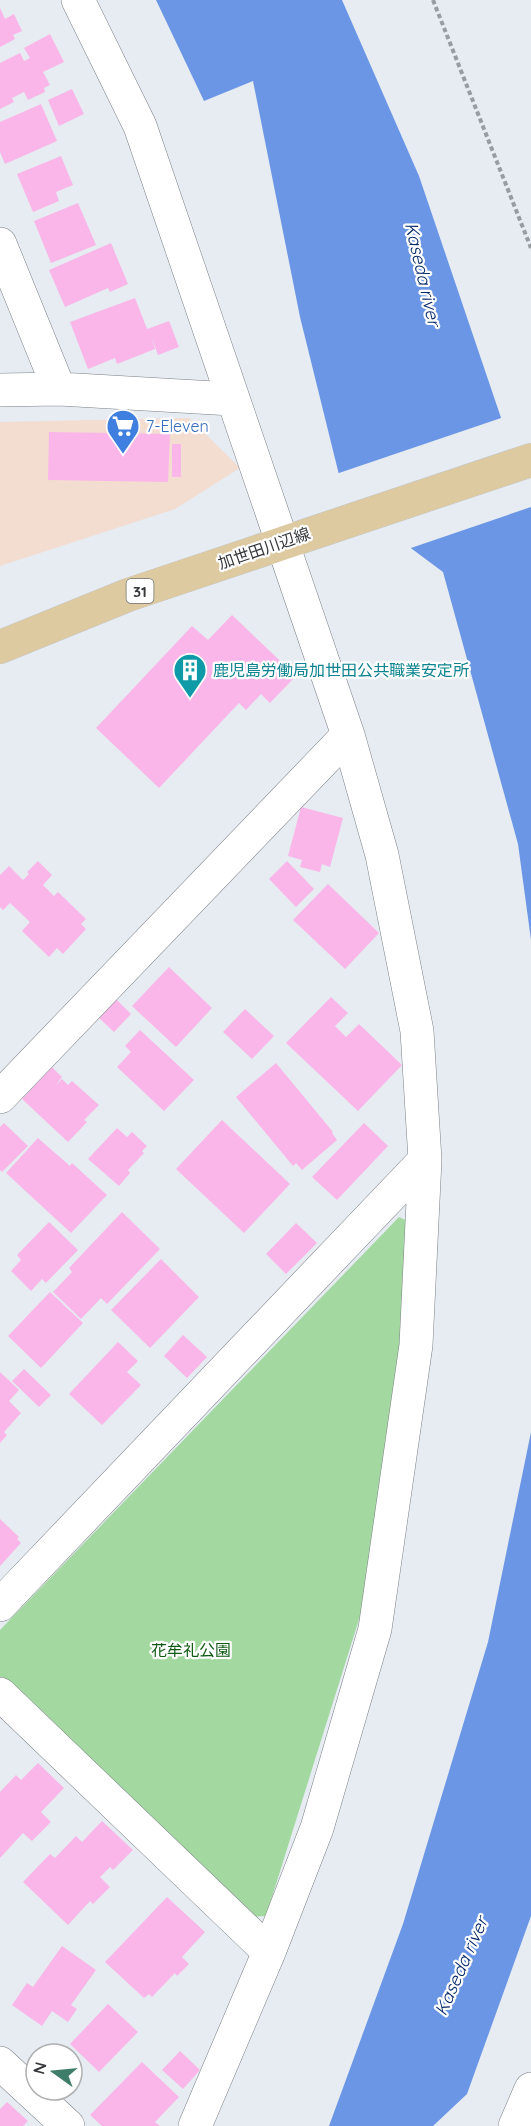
<svg xmlns="http://www.w3.org/2000/svg" width="531" height="2126" font-family="Quicksand,'Noto Sans JP',sans-serif">
	<rect width="100%" height="100%" fill="#e6ecf2"/>
	<path fill="#f3dcd0" d="M189 418 240 468 175 509 0 566V422Z"/>
	<path fill="#a3d9a0" d="M399 1217 408 1221 397 1397 361 1613 266 1916 252 1917 0 1677V1630Z"/>
	<path fill="#6b96e5" d="M156 0H342L419 176 531 506V940L518 844 443 572 345 499 300 317 253 81 204 101Z
		M531 1432V1916L467 2094 433 2126H329L403 1924 488 1642Z"/>
	<path fill="#e6ecf2" d="M504 417 531 497V507L408 549 342 500 336 474Z"/>
	<path fill="#fab6e9" d="M0 8 5 19 14 14 22 31 13 35 15 39 0 47Z
		M50 34 64 62 43 72 50 85 44 88 45 92 28 100 24 92 12 98 14 102 0 109V63L20 53 24 61 30 58 24 48Z
		M72 89 84 114 59 126 48 100Z
		M41 104 57 141 5 164 0 152V122Z
		M61 156 73 185 56 192 59 201 33 212 17 174Z
		M78 203 96 245 51 263 34 221Z
		M111 243 128 284 110 292 108 288 65 307 49 270Z
		M135 298 147 329 169 321 179 347 158 355 151 336 155 349 117 364 115 358 88 369 70 322Z
		M49 432 170 434 168 482 48 480Z
		M172 444H181V477H172Z
		M232 615 296 676 270 703 261 694 246 710 239 703 159 788 96 728 192 626 208 640Z
		M301 807 343 818 330 867 322 864 320 872 300 867 302 860 288 856Z
		M38 861 52 875 43 885 54 896 58 892 86 919 81 924 86 929 63 954 57 948 49 957 22 931 30 922 10 903 3 910 0 907V875L9 866 23 880 29 874 27 872Z
		M287 861 314 889 296 907 269 879Z
		M328 884 379 933 345 969 293 920Z
		M169 967 212 1008 176 1047 132 1006Z
		M331 997 348 1013 335 1026 346 1037 359 1024 402 1065 358 1111 286 1043Z
		M116 999 131 1014 114 1032 99 1018Z
		M245 1009 274 1036 252 1059 223 1032Z
		M140 1030 194 1080 164 1111 117 1067 131 1052 125 1046Z
		M276 1063 333 1132 332 1133 337 1140 302 1170 296 1163 293 1166 236 1097Z
		M52 1067 62 1077 56 1085 62 1079 68 1085 72 1081 99 1105 84 1120 87 1122 68 1142 22 1099Z
		M222 1120 290 1184 244 1233 176 1169Z
		M4 1123 28 1146 2 1172 0 1170V1127Z
		M364 1123 388 1146 337 1200 312 1177Z
		M117 1128 127 1137 132 1132 147 1146 142 1151 144 1153 128 1170 130 1173 119 1186 88 1159Z
		M38 1138 70 1166 72 1163 107 1195 71 1233 6 1173Z
		M122 1212 160 1249 107 1304 101 1298 81 1319 53 1292 72 1272 69 1268Z
		M49 1222 78 1250 46 1283 42 1279 31 1291 11 1271 21 1260 17 1255Z
		M296 1223 317 1243 286 1274 266 1254Z
		M161 1259 199 1297 150 1348 111 1310Z
		M50 1292 83 1323 41 1368 8 1336Z
		M183 1335 207 1357 187 1378 164 1356Z
		M118 1342 138 1361 127 1372 141 1385 102 1425 69 1394Z
		M24 1369 51 1395 39 1407 12 1381Z
		M0 1372 19 1390 9 1401 21 1413 4 1432 7 1435 0 1443Z
		M0 1519 19 1537 17 1539 21 1543 0 1566Z
		M38 1763 64 1788 41 1812 51 1822 32 1841 23 1833 0 1858V1792L16 1775 21 1780Z
		M102 1821 133 1850 113 1870 110 1867 100 1877 110 1887 93 1904 90 1901 68 1925 23 1882 50 1854 55 1858 76 1836 82 1842Z
		M167 1897 205 1932 182 1957 189 1964 177 1976 175 1973 152 1997 149 1994 144 1998 105 1962Z
		M62 1946 96 1970 71 2005 77 2009 68 2022 52 2011 42 2026 12 2005 27 1983 33 1987Z
		M108 2004 138 2032 99 2072 70 2044Z
		M180 2051 200 2070 183 2089 162 2070Z
		M142 2062 179 2097 155 2122 160 2126H102L90 2115Z
		M7 2102 28 2121 23 2126H0V2109Z"/>
	<g fill="none" stroke-linecap="round" stroke-linejoin="round">
		<g stroke="#7b8086" stroke-width="34">
			<path id="minor" d="M78 0 140 126 348 735 382 855 417 1031 425 1160 416 1345 375 1629 317 1828 269 1952 195 2126
				M0 244 59 389
				M0 390 59 389 232 399
				M0 1097 348 735
				M0 1605 425 1160
				M0 1694 269 1952
				M0 2063 68 2126
				M515 2126 531 2089"/>
		</g>
		<g stroke="#c6c7c8" stroke-width="34">
			<path id="major" d="M0 647 128 595 531 460"/>
		</g>
		<path stroke="#979ca0" stroke-width="4" stroke-dasharray="4.5 3" stroke-linecap="butt" d="M433 0 531 248"/>
		<use href="#minor" stroke="#fff" stroke-width="33"/>
		<use href="#major" stroke="#ddcaa1" stroke-width="33"/>
	</g>
	<defs>
		<g id="supermarket-pin" transform="scale(1.725)"><path d="M0 17L-7.5 6A9.5 9.5 0 1 1 7.5 6Z" fill="#3f7fe0" stroke="#fff"/><path d="M-6-5.5h2.5l.6 2H6L4.5 2H-2.5L-4.4-4H-6ZM-1.5 3.2a1.3 1.3 0 1 0 .1 0ZM3 3.2a1.3 1.3 0 1 0 .1 0Z" fill="#fff"/></g>
		<g id="building-pin" transform="scale(1.725)"><path d="M0 17L-7.5 6A9.5 9.5 0 1 1 7.5 6Z" fill="#0f9aa8" stroke="#fff"/><path d="M-4-6H4V6H1V3H-1V6H-4ZM-2.5-4.3h1.7v1.8h-1.7ZM.8-4.3h1.7v1.8H.8ZM-2.5-1h1.7V.8h-1.7ZM.8-1h1.7V.8H.8Z" fill="#fff"/></g>
	</defs>
	<g fill-rule="evenodd">
		<use href="#supermarket-pin" x="123" y="426"/>
		<use href="#building-pin" x="190" y="670"/>
	</g>
	<g text-anchor="middle" dominant-baseline="central" stroke-width="4.5" stroke-linejoin="round" paint-order="stroke">
		<rect fill="#fff" stroke="#727375" stroke-width="1.5" x="126.5" y="579" width="27" height="24" rx="4.5"/>
		<g font-size="15" font-weight="bold" fill="#35373a">
			<text x="140" y="591">31</text>
		</g>
		<g font-size="16" fill="#366cbe" stroke="#fff" text-anchor="start">
			<text x="146" y="426">7-Eleven</text>
		</g>
		<g font-size="16" fill="#35373a" stroke="#fff">
			<text transform="translate(264 548) rotate(-19)">加世田川辺線</text>
		</g>
		<g font-size="16" fill="#0d838f" stroke="#fff" text-anchor="start">
			<text x="213" y="670">鹿児島労働局加世田公共職業安定所</text>
		</g>
		<g font-size="16" fill="#105b14" stroke="#fff">
			<text x="191" y="1650">花牟礼公園</text>
		</g>
		<g font-size="18" font-style="italic" fill="#03276b" stroke="#fff">
			<text transform="translate(423 274) rotate(77)">Kaseda river</text>
			<text transform="translate(461 1966) rotate(-66)">Kaseda river</text>
		</g>
	</g>
	<g transform="translate(54 2072) rotate(285)"><circle r="28" fill="#ffffff" stroke="#aeafb0" stroke-width="1.5"/>
	<path d="M0-4.5L10 22L0 15L-10 22Z" fill="#3e7d69"/>
	<text y="-9" font-size="16" font-weight="bold" text-anchor="middle" fill="#35373a">N</text>
	</g>
</svg>
